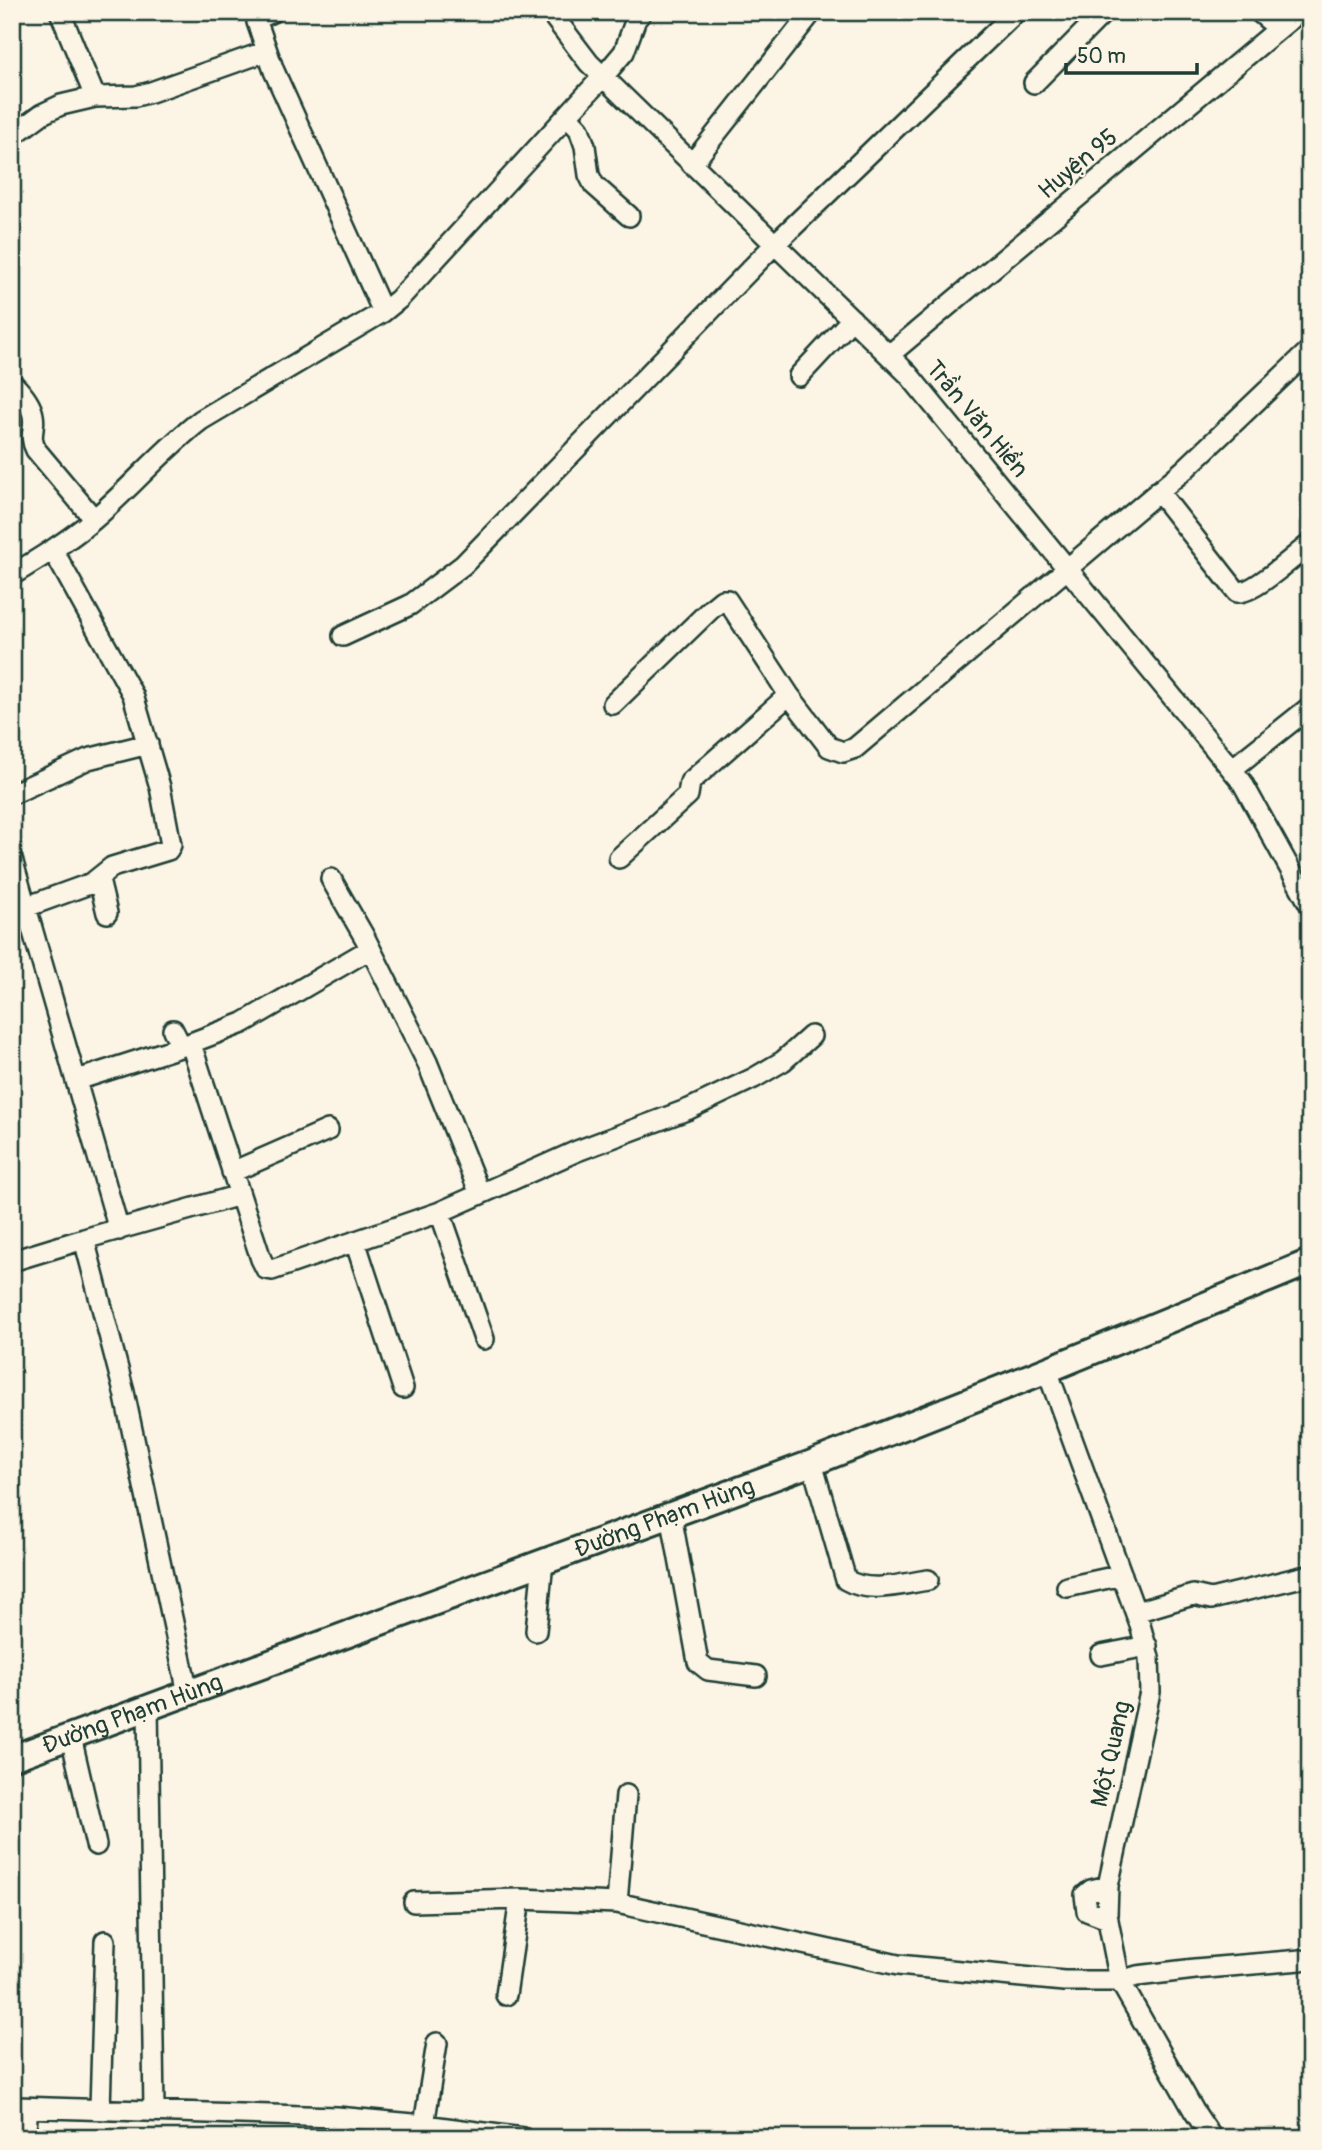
<svg xmlns="http://www.w3.org/2000/svg" width="1322" height="2150" font-family="Pangolin,sans-serif">
	<rect width="100%" height="100%" fill="#fcf5e5"/>
	<filter id="ink" filterUnits="userSpaceOnUse"><feTurbulence type="fractalNoise" baseFrequency=".0143" numOctaves="2"/><feDisplacementMap in="SourceGraphic" scale="14" xChannelSelector="R" yChannelSelector="G"/><feConvolveMatrix kernelMatrix="1 2 1 2 8 2 1 2 1" color-interpolation-filters="sRGB"/></filter>
	<g filter="url(#ink)">
		<g fill="none" stroke-linecap="round" stroke-linejoin="round">
			<g stroke="#1f3d34" stroke-width="24">
				<path id="minor" d="M272 12 259 18 257 22 274 71 383 312
					M550 12 589 63 908 374 1242 782 1310 905
					M1259 12 1278 28
					M1034 83 1104 12
					M95 97 136 96 151 92 267 51
					M567 116 579 129 585 146 589 175 594 185 629 216
					M12 136 42 114 61 105 95 97 60 12
					M692 164 812 12
					M889 355 1299 12
					M799 376 852 319
					M14 385C22 393 31 404 33 415 36 429 28 435 36 450L94 519
					M1158 491 1237 592C1254 594 1295 555 1310 544
					M12 575C40 558 68 541 93 520 131 488 162 450 201 420L383 312 399 299 608 71 624 52 636 19 642 12
					M343 636 410 605 463 565 775 244 1016 12
					M613 704 711 609 722 600H727L789 695 829 747 843 752 855 748 1184 470 1310 350
					M1232 769 1310 707
					M12 794 88 759 148 744
					M619 858 688 795 690 782 789 695
					M12 859 119 1230
					M331 879 365 938 427 1062 480 1194
					M99 880 107 913
					M26 907 92 883 112 867 168 850 171 845 160 787 133 695 53 550
					M173 1030 180 1044 183 1046 243 1023 370 949
					M191 1044 240 1195
					M77 1080 183 1046
					M232 1172 328 1130
					M440 1212 484 1339
					M84 1239 240 1195 261 1259 266 1269 272 1270 440 1212 577 1151 689 1109 754 1078 783 1061 811 1036
					M355 1241 403 1388
					M12 1261 84 1239 124 1392 188 1693
					M1047 1370 1140 1625 1149 1657 1150 1692 1108 1886 1107 1915 1120 1981 1194 2111 1212 2138
					M812 1463 846 1580C870 1594 901 1584 928 1580
					M671 1515 698 1662 708 1670 756 1676
					M1067 1587 1122 1575
					M1136 1612 1193 1595 1211 1599 1310 1575
					M536 1631 543 1562
					M1101 1655 1147 1646
					M148 1707 154 2110
					M71 1737 96 1845
					M414 1902 520 1899 617 1903 898 1965 1064 1981H1120L1137 1976 1195 1969 1301 1960
					M617 1903 626 1795
					M1108 1919 1087 1911 1085 1895 1091 1890 1108 1886
					M506 1995 520 1899
					M17 2107 337 2117 424 2125 523 2138
					M100 2109 105 1941
					M424 2125 437 2043
					M25 2138 28 2108
					M336 2138 337 2117"/>
			</g>
			<g stroke="#1f3d34" stroke-width="30">
				<g id="major">
					<path id="s1" d="M12 1758 812 1463 1047 1370 1310 1262"/>
				</g>
			</g>
			<use href="#minor" stroke="#fcf5e5" stroke-width="19"/>
			<use href="#major" stroke="#fcf5e5" stroke-width="24"/>
		</g>
	</g>
	<g text-anchor="middle" dominant-baseline="central" stroke-width="5" stroke-linejoin="round" paint-order="stroke">
		<g font-size="24" fill="#1f3d34" stroke="#fcf5e5">
			<text transform="translate(1078 164) rotate(-40)">Huyện 95</text>
			<text transform="translate(977 419) rotate(50)">Trần Văn Hiển</text>
			<text stroke="none"><textPath href="#s1" startOffset="695">Đường Phạm Hùng</textPath></text>
			<text stroke="none"><textPath href="#s1" startOffset="128">Đường Phạm Hùng</textPath></text>
			<text transform="translate(1111 1754) rotate(-77)">Một Quang</text>
		</g>
	</g>
	<rect width="1322" height="2150" fill="none" stroke="#fcf5e5" stroke-width="42"/>
	<rect x="21" y="21" width="1280" height="2108" fill="none" stroke="#1f3d34" stroke-width="2.5" filter="url(#ink)"/>
	<path d="M1066 63v10h131v-10" fill="none" stroke="#1f3d34" stroke-width="3.5"/>
	<text x="1077" y="63" font-size="21" fill="#1f3d34" stroke="#fcf5e5" stroke-width="5" paint-order="stroke">50 m</text>
</svg>
